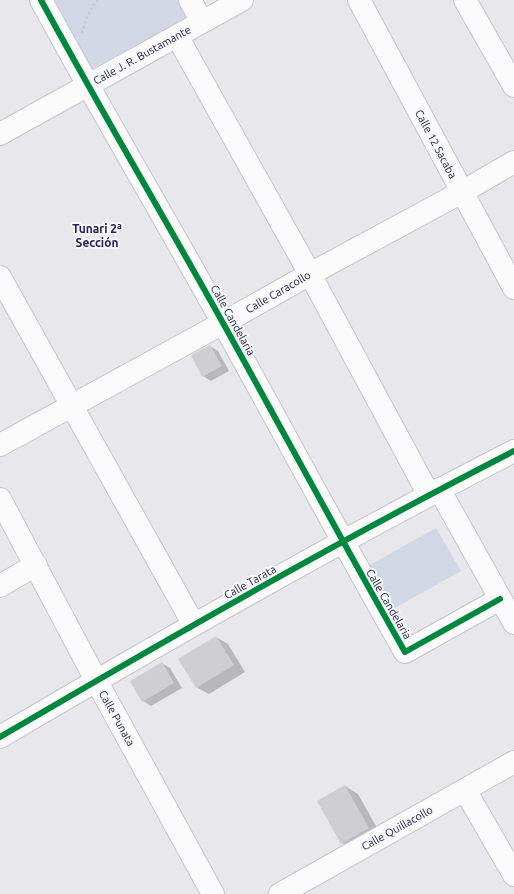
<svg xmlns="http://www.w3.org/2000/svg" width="514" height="894" font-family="Ubuntu,sans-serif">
	<rect width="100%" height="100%" fill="#e7e7ec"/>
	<path fill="#d1d7e5" d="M55 0H177L187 19 91 69Z
		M436 528 461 571 393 609 368 566Z"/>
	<path fill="#0003" d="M210 346 218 351 229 371 211 381 203 376Z
		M216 637 228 644 245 672 209 694 196 687Z
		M162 663 170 668 182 688 151 706 143 701Z
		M345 786 358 794 381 835 354 850 342 843Z"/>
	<path fill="#cfcfd3" d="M210 345 222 366 202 377 191 355Z
		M216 636 234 665 196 688 178 659Z
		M162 662 174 683 142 702 130 681Z
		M345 785 369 828 341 844 317 801Z"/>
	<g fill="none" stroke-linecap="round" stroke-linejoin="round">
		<g stroke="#c5c5ca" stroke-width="24">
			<path id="minor" d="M41 0C100 109 163 215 223 323 284 433 343 543 405 652L500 599
				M190 0 202 22
				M359 0 514 288
				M465 0 514 86
				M177 36 310 274 429 495
				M0 134 242 0
				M0 277 194 625
				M0 445 223 323 310 274 462 192 514 162
				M439 489 514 623
				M0 499 96 680 213 894
				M0 586 36 565
				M0 737C169 638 340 540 514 451
				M465 790 514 875
				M280 894 514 762"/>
		</g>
		<path stroke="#c7c7ce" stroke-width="2.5" stroke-dasharray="2 3" stroke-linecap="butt" d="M82 33C85 21 89 10 98 0"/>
		<use href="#minor" stroke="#fbfbfc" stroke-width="22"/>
		<g stroke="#f6f7fa" stroke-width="8">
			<path id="cycleway" d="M41 0C100 109 163 215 223 323 284 433 343 543 405 652L500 599
				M0 737C169 638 340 540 514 451"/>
		</g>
		<use href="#cycleway" stroke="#00873e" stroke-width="6"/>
	</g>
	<g text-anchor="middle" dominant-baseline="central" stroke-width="4" stroke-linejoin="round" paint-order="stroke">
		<g font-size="11" fill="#282440" stroke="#f6f7fa">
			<text transform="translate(142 55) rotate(-29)">Calle J. R. Bustamante</text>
			<text transform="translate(436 144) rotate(62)">Calle 12 Sacaba</text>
			<text transform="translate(278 292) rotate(-30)">Calle Caracollo</text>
			<text transform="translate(233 320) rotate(61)">Calle Candelaria</text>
			<text transform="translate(250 582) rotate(-29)">Calle Tarata</text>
			<text transform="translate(389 604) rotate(60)">Calle Candelaria</text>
			<text transform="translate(117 718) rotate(61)">Calle Punata</text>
			<text transform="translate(397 828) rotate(-29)">Calle Quillacollo</text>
		</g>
		<g font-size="12" font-weight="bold" fill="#282052" stroke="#f6f7fa">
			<text x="97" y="228">Tunari 2ª<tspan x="97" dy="14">Sección</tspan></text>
		</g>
	</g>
</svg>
